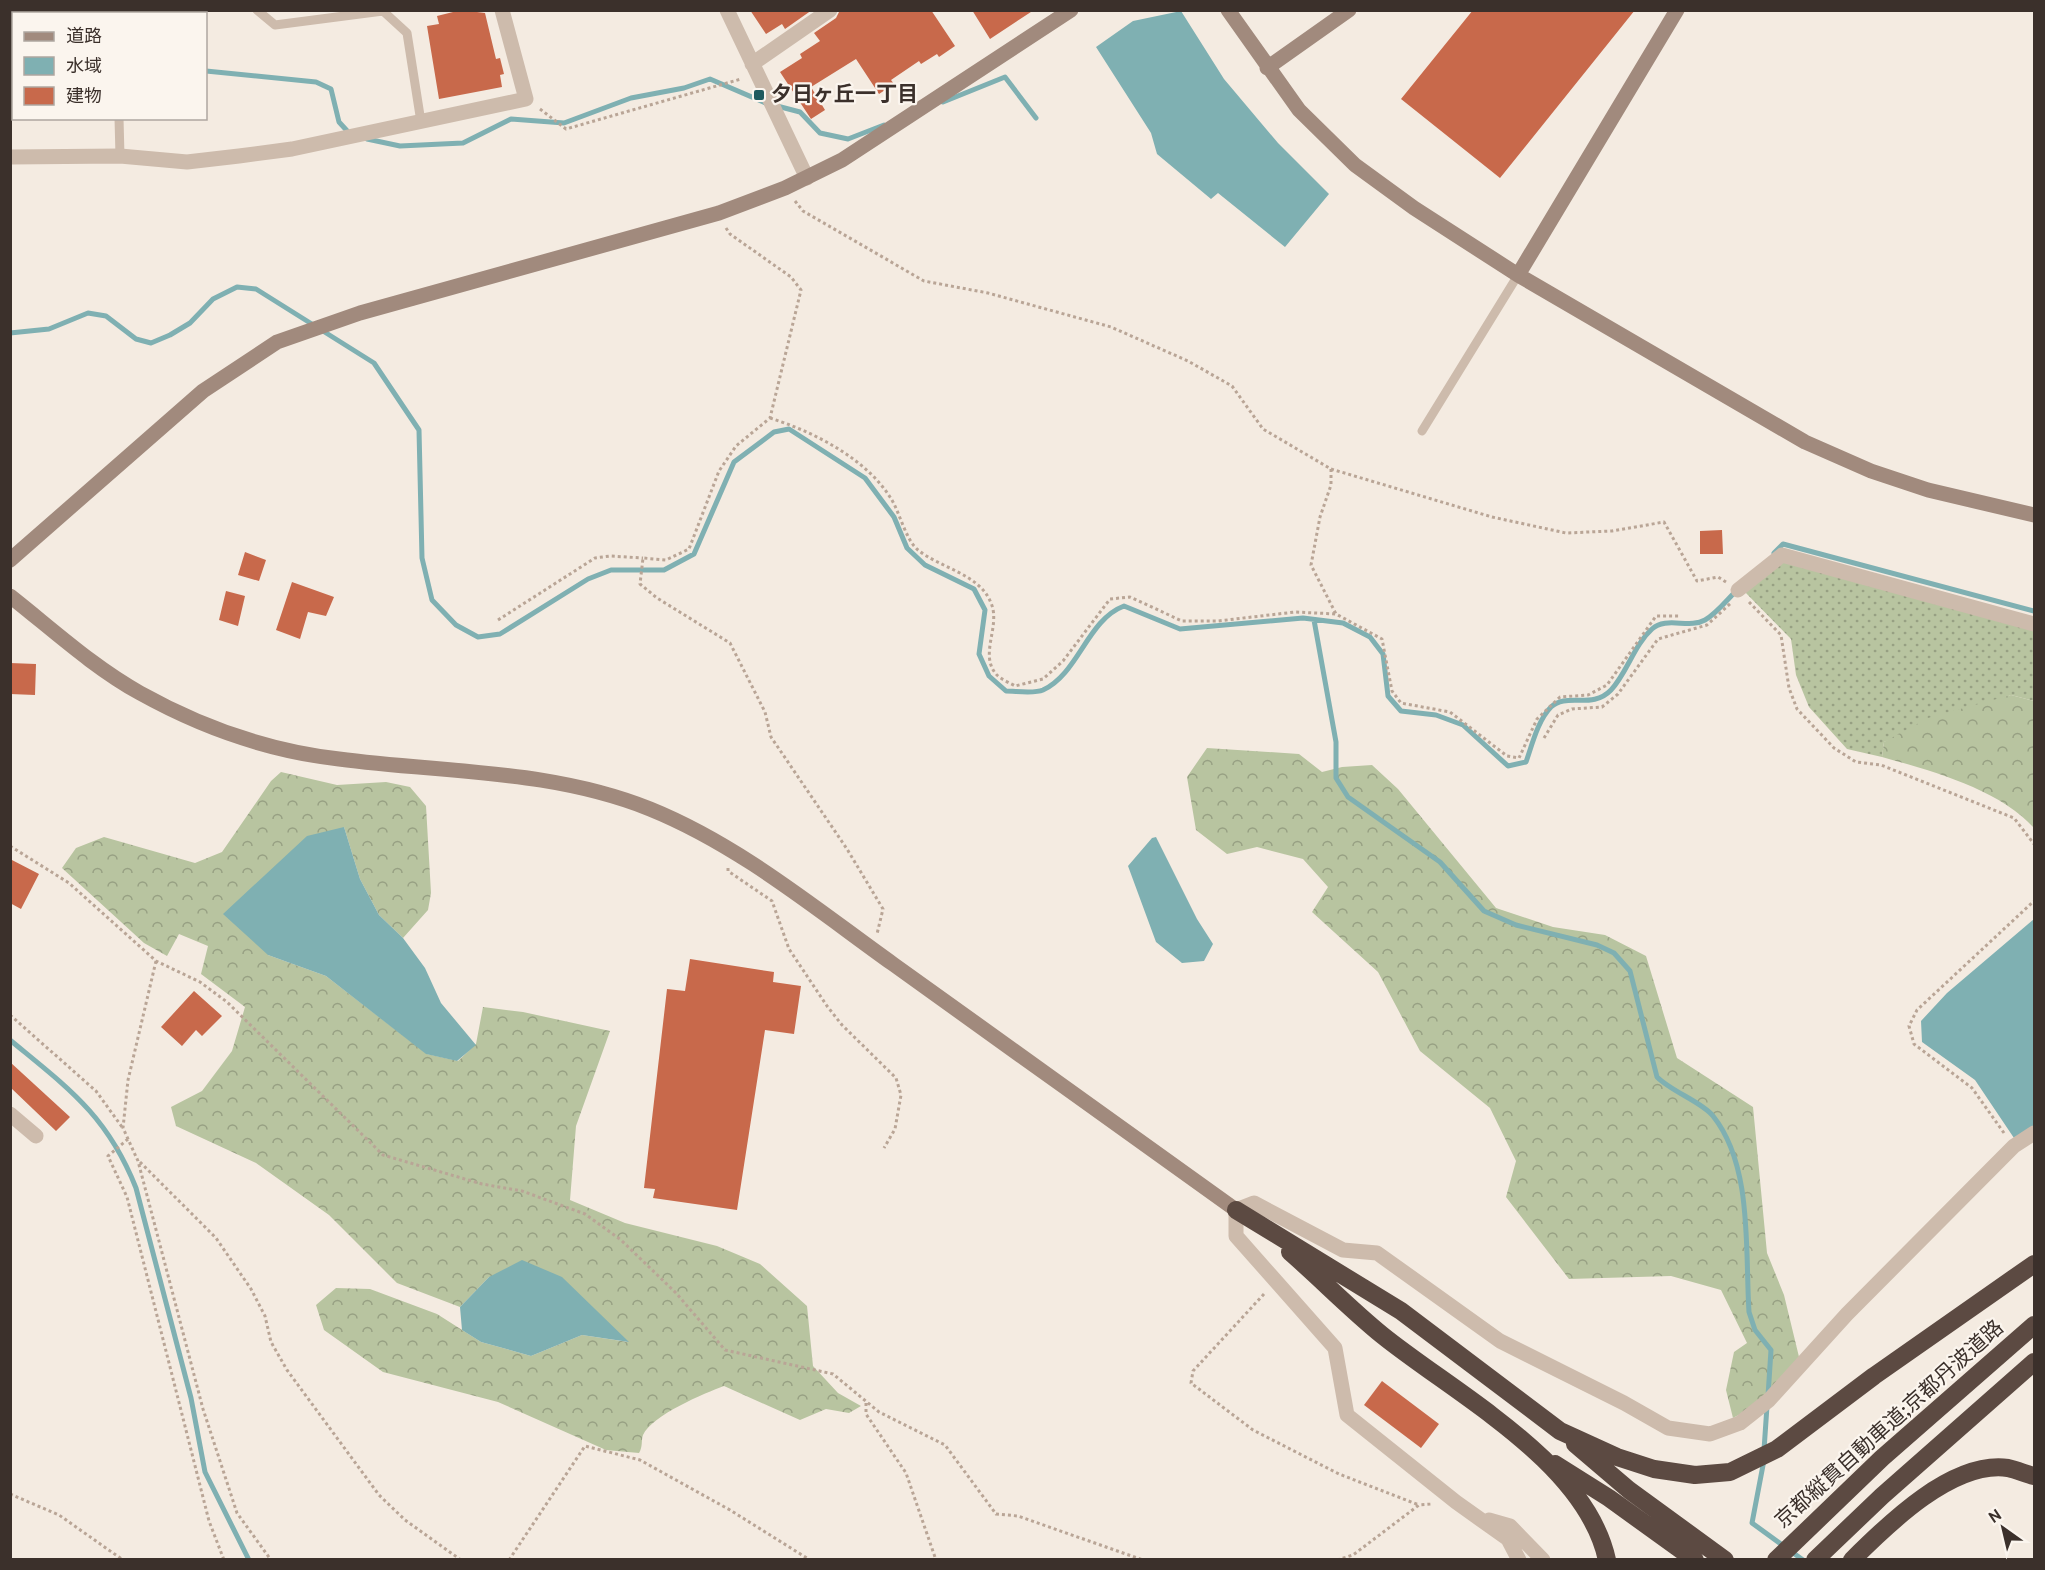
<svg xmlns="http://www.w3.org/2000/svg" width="2045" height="1570" font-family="Overpass,'Noto Sans JP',sans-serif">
	<defs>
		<pattern id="grass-dots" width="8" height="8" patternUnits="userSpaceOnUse" patternTransform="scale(1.5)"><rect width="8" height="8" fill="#b8c4a0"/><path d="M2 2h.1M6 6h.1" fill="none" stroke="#97a083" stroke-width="1.8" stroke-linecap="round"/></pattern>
		<pattern id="forest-crowns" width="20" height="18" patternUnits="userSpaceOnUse" patternTransform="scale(1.5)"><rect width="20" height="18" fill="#b8c4a0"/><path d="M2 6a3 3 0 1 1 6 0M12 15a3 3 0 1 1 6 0" fill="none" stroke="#97a083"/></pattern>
	</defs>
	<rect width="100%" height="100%" fill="#f4ebe1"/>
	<path fill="url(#grass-dots)" d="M1781 561 2034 625V701L2011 695 1884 742 1882 757 1847 749 1809 707 1796 675 1791 639 1743 590Z"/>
	<path fill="url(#forest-crowns)" d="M2011 695 2034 701V828C1999 789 1932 771 1882 757L1884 742 1928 718Z
		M1207 748 1299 754 1322 772 1342 767 1372 765 1398 789 1496 908 1553 927 1605 935 1646 956 1677 1058 1753 1107 1767 1253 1784 1295 1800 1361 1778 1394 1733 1418 1726 1390 1734 1352 1747 1343 1721 1290 1671 1276 1569 1279 1506 1197 1516 1161 1490 1108 1420 1051 1378 972 1312 912 1328 887 1303 859 1257 847 1227 854 1196 830 1187 777Z
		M281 772 337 785 386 782 410 787 426 806 431 893 428 910 403 938 379 915 360 879 344 827 268 955 326 976 427 1054 458 1061 476 1044 483 1007 523 1012 610 1031 576 1126 570 1200 625 1223 717 1246 760 1264 807 1306 813 1366 838 1393 861 1406 849 1413 826 1409 800 1420 724 1386C705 1393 652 1415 643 1435 641 1440 643 1447 639 1453L606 1450 498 1402 383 1372 324 1330 316 1305 336 1288 370 1289 437 1314 481 1342 531 1356 582 1335 628 1342 489 1277 460 1307 397 1283 329 1215 256 1163 176 1126 171 1107 202 1091 232 1051 245 1007 201 974 208 946 179 934 167 956 144 943 62 868 76 848 104 837 195 863 222 852 271 781Z"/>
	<path fill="#7fb0b2" d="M1181 11 1224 79 1278 143 1329 194 1285 247 1218 193 1211 199 1157 154 1151 133 1096 47 1133 21Z
		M344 827 360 879 379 915 403 938 425 968 441 1003 476 1045 457 1061 426 1054 326 976 268 955 223 914 307 836Z
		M1156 837 1197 919 1213 944 1204 961 1182 963 1156 942 1128 866 1152 838Z
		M2034 919V1129L2016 1141 1975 1080 1922 1042 1921 1021 1947 993Z
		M522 1260 562 1277 629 1342 582 1335 531 1356 481 1342 462 1330 460 1307 489 1277Z"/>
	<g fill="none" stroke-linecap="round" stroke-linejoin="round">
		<path stroke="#7fb0b2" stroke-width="5" d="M171 10V14
			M206 71 316 82 331 89 339 122 350 134
			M943 102 1005 77 1036 118
			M777 106 800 112 820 133 848 139 884 125
			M367 139 400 146 463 143 511 119 564 123 631 98 684 88 710 79 768 104
			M10 333 49 329 88 313 106 316 136 339 151 343 170 335 190 323 213 299 237 287 256 289 374 363 419 430 422 558 432 600 456 625 478 637 500 634 588 579 611 570H664L694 554 734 462 774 432 789 429 865 478 894 517 907 548 925 565 974 589 985 610 979 654 989 676 1006 691C1016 691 1034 694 1043 690 1079 673 1087 620 1124 606L1180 629 1303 618 1343 623 1370 637 1383 654 1388 696 1401 711 1436 715 1463 725 1508 766 1526 762C1532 745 1538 720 1551 707 1567 692 1592 710 1611 690 1627 673 1634 645 1652 629 1666 616 1689 629 1705 620 1716 614 1727 600 1735 592
			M1774 553 1783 544 2034 611
			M1314 620 1336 742V778L1348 797 1440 862 1484 911 1516 925 1597 945 1614 953 1630 971 1657 1077C1672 1092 1702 1102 1713 1116 1753 1166 1745 1250 1749 1312L1755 1330 1771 1350 1768 1396
			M10 1040C68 1088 107 1115 136 1188L191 1398 205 1472 249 1560
			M1764 1450 1767 1406
			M1764 1460 1752 1523 1803 1560"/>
	</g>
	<path fill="#c8694b" d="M461 10 485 13 496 59 500 58 504 74 500 75 502 87 439 99 427 26 439 24 437 16Z
		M750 10H812L785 29 782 24 766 34Z
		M840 10H931L955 46 939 57 937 54 921 64 919 61 891 80 894 84 879 94 856 59 811 87 825 110 811 119 780 72 802 58 800 54 820 41 814 33 836 18Z
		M972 10H1034L990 39Z
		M1473 10H1635L1500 178 1401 99Z
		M1722 530 1723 554H1700V531Z
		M245 552 266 560 259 581 238 575Z
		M292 582 334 597 326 616 308 612 300 639 276 630Z
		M226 591 245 596 238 626 219 620Z
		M10 663 36 664 35 695 10 694Z
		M10 859 39 874 21 909 10 903Z
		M690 959 774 972 773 982 801 986 794 1034 765 1030 737 1210 653 1198 655 1189 644 1188 667 989 685 991Z
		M194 991 222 1016 202 1036 196 1030 182 1046 161 1027Z
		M10 1062 70 1117 56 1131 10 1087Z
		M1382 1381 1439 1424 1421 1448 1364 1405Z"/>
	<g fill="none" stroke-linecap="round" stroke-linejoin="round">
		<path stroke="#b9a596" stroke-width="3" stroke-dasharray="3 3" stroke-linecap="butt" d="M540 109 566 129 741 79
			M795 201 803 211 924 281 988 293 1111 327 1188 361 1232 386 1263 429 1331 469 1492 517 1566 533 1612 531 1664 522 1697 581 1718 577 1726 582
			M726 228 730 234 791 277 801 290 770 418 736 446 719 471 689 549 666 560 643 558 640 584 657 598 730 643 765 712 771 737 847 849 883 909 877 934
			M770 418C814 432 865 458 890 497 900 512 905 539 918 550 940 568 980 574 991 603 1001 626 979 654 996 674 1000 679 1010 683 1015 686L1043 679 1063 661 1110 599 1130 597 1182 621H1218L1295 612 1336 614
			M1331 469V485L1320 517 1311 565 1336 614 1382 639 1392 691 1401 703 1450 712 1507 756 1519 758 1537 719 1560 697 1588 695 1607 685 1656 616H1680
			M1749 602 1781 635 1789 688 1797 709 1834 748 1856 762 1881 765 2014 818 2034 844
			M498 620 595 558 610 556 643 558
			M1544 738 1558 715 1572 709 1602 707 1618 694 1658 639 1707 625 1731 603
			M10 846 69 883 156 961 200 982 227 1002 383 1155 482 1184 522 1191 585 1214 621 1240 676 1293 725 1350 833 1374 879 1412 945 1445 996 1514 1018 1516 1143 1560
			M728 868V871L772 901 789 949 827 1006 842 1025 896 1078 901 1095 895 1129 884 1148
			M156 961 128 1080 123 1128 138 1161 203 1409 237 1513 271 1560
			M10 1015 96 1091 122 1127
			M2004 1133 1972 1088 1914 1044 1909 1026 1917 1010 2034 901
			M128 1139 108 1156 127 1197 209 1521 224 1560
			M140 1162 216 1238 251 1289 265 1316 271 1342 287 1370 379 1495 405 1520 461 1560
			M1264 1294 1193 1371 1191 1383 1253 1430 1339 1474 1419 1505
			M866 1403V1414L906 1473 936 1560
			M10 1494 59 1515 123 1560
			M509 1560 585 1446 640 1460 730 1510 810 1560
			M1337 1560 1353 1555 1419 1505 1432 1504"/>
		<path stroke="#cdbbac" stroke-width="9" d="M257 10 275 25 383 11 407 33 421 122
			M10 52H14
			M119 118 120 156
			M1422 431 1518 275"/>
		<path stroke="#cdbbac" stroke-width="15" d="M727 10 807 178
			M752 64 830 10
			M10 157 120 156 187 162 239 156 292 149 526 99 502 10
			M1738 590 1782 555 2034 624
			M10 1114 36 1136
			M1489 1520 1510 1526 1543 1560
			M1519 1560 1508 1539 1456 1502 1347 1415 1335 1348 1236 1236V1210L1254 1203 1343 1250 1377 1253 1500 1341 1624 1403 1668 1428 1710 1434 1740 1423 1769 1400 1847 1314 2014 1146 2034 1133"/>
		<path stroke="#a18a7d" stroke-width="15" d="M1228 10 1299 110 1355 165 1414 208 1518 275 1805 442 1871 471 1928 490 2034 515
			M1267 68 1349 10
			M1518 275 1677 10
			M10 560 203 391 277 342 360 313 719 213 785 188 842 160 1071 10
			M10 596C52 629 93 667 140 693 201 727 269 751 339 759 445 773 550 769 650 809 739 845 816 909 893 964 1007 1046 1122 1128 1236 1210"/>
		<path stroke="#5c4a42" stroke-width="18" d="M1236 1210 1401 1311 1560 1431 1617 1457 1654 1469 1695 1475 1730 1472 1777 1449 1874 1376 2034 1264
			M1290 1252C1321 1279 1350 1309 1382 1335 1455 1394 1586 1462 1607 1560
			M1575 1444 1629 1490 1725 1560
			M1555 1464 1609 1498 1695 1560
			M1776 1560 1882 1458 2034 1325
			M1815 1560 1882 1496 2034 1362
			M1852 1560C1888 1524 1953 1460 2008 1468 2017 1470 2026 1474 2034 1476"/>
	</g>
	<rect fill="#1f5a5e" stroke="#fbf5ee" stroke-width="2" x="753" y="89" width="12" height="12" rx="3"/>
	<g text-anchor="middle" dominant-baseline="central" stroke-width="4.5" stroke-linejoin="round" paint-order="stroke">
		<g font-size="21" font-weight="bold" fill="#3b302b" stroke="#fbf5ee" text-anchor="start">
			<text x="771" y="95">夕日ヶ丘一丁目</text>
		</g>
		<g font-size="21" fill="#3b302b" stroke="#fbf5ee">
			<text transform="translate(1890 1425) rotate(-42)">京都縦貫自動車道;京都丹波道路</text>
		</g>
	</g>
	<rect width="2045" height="1570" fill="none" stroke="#3b302b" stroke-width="24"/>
	<rect x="12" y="12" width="195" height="108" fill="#fbf5ee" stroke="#aea6a0" stroke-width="1.5"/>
	<rect x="24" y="32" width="30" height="9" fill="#a18a7d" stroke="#aea6a0" stroke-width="1.5"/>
	<text x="66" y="42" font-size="18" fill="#3b302b">道路</text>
	<rect x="24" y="57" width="30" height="18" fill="#7fb0b2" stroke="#aea6a0" stroke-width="1.5"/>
	<text x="66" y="72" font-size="18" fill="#3b302b">水域</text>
	<rect x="24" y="87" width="30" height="18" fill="#c8694b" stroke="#aea6a0" stroke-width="1.5"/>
	<text x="66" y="102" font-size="18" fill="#3b302b">建物</text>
	<g transform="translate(2003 1528) rotate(326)" stroke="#fbf5ee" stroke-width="4.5" paint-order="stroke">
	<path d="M0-4.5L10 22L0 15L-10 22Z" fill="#3b302b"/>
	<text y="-9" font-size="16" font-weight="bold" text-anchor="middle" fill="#3b302b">N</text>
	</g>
</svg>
